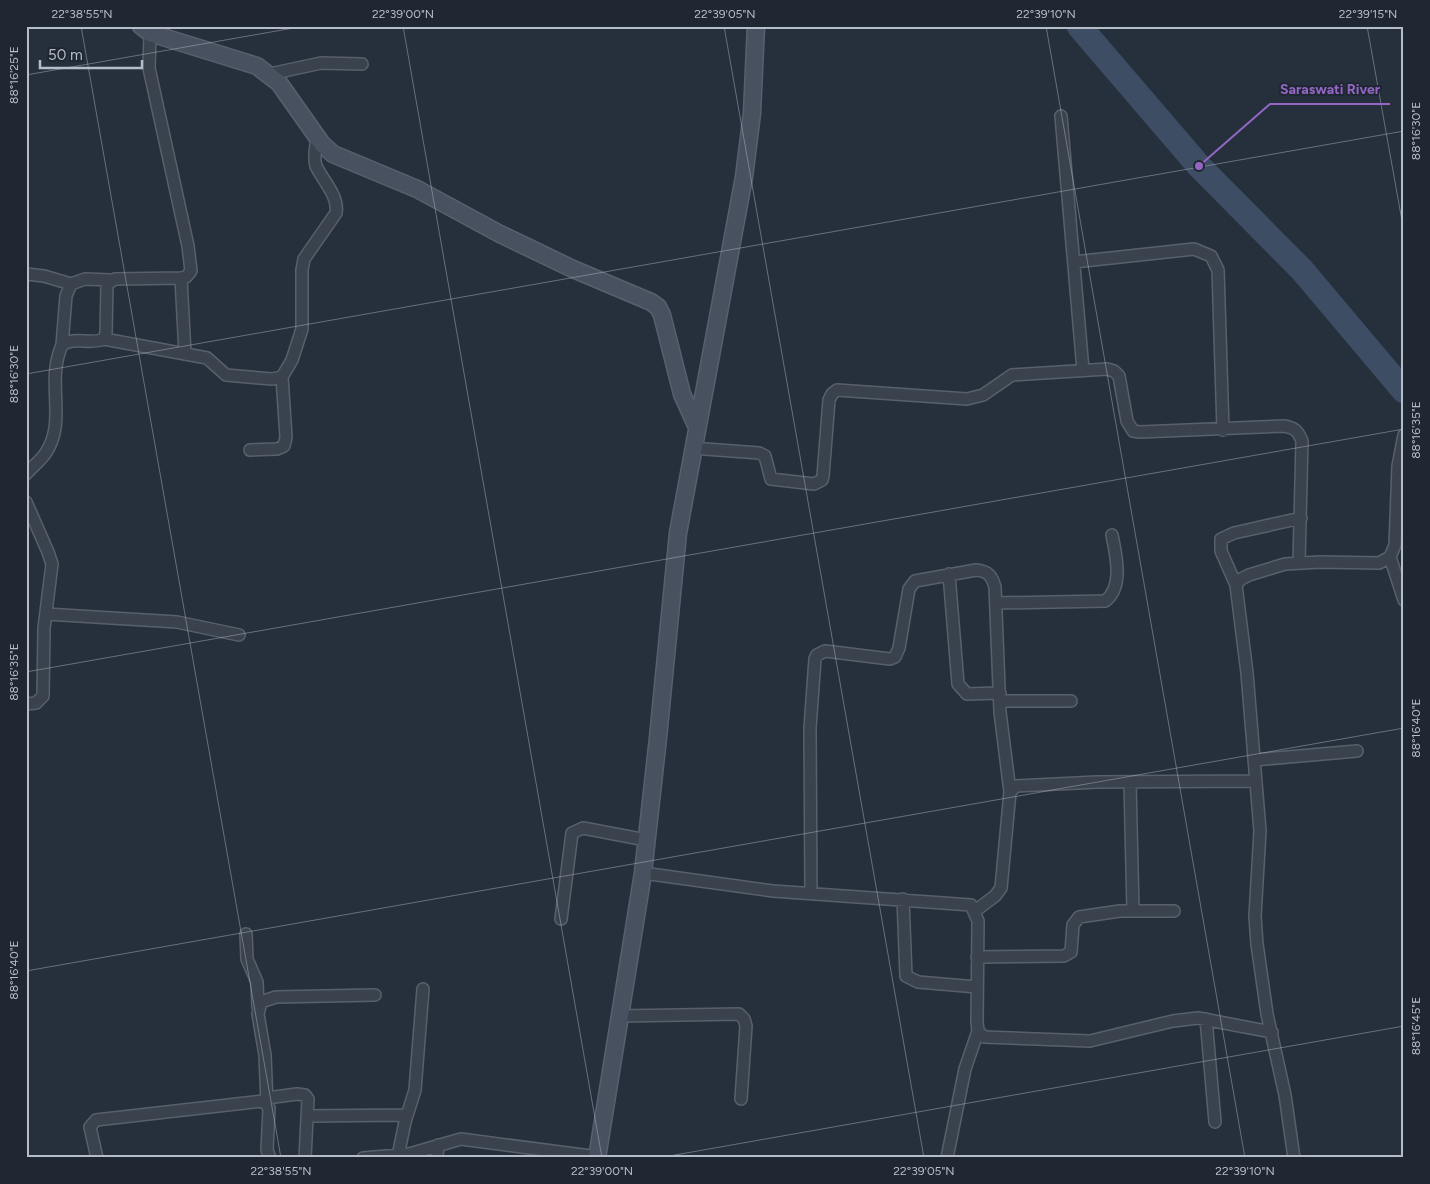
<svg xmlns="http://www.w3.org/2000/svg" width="1430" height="1184" font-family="Figtree,sans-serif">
	<rect width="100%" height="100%" fill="#26303d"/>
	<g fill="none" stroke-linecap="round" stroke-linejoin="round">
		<path stroke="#3d4d64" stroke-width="25" d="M1079 26 1199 166 1302 270 1404 391"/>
		<g stroke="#58606b" stroke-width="14">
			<path id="street" d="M270 74 321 63 362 64
				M1061 116 1083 370
				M1074 262 1194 249 1211 256 1218 270 1223 430
				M26 274 44 276 71 284
				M181 278 185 354
				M104 339 207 358 226 375 272 379 282 377 292 360 302 329V270L304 259 336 213C339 196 323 181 316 166 313 157 316 147 317 138
				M62 345 66 296 71 284 85 279 111 280
				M692 448 759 453 765 456 771 479 814 484 822 480 823 476 829 400 832 394 837 390 967 399 983 395 1012 375 1107 369 1114 371 1119 376 1127 421 1133 431 1140 432 1284 426C1295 428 1298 431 1302 441L1299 562
				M250 450 277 449 284 446 286 437 282 377
				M26 474C32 467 40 461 45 454 68 421 45 383 62 345 74 336 91 345 104 339L106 333 107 284 115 279 181 278 186 277 191 271 188 246 149 68 150 33
				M26 502 48 552 52 564 44 628 43 696 36 703 26 704
				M1390 557 1404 600
				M949 574 958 684 967 694 1000 693
				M1236 585 1221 551V539L1234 533 1301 518
				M996 603 1105 601C1124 587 1116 555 1112 535
				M46 614 177 622 239 635
				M1000 701H1071
				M1254 760 1357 751
				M1130 782 1133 911
				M643 873 773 891 971 905 978 921 977 1022 978 1031 984 1037 1090 1041 1173 1021 1198 1018 1272 1032
				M811 893 810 728 815 659 817 655 825 651 890 659 895 657 899 648 909 589 915 581 976 570C988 571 992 576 995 587L1000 712 1010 792
				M903 899 906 976 918 982 977 987
				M975 911 995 896 1001 888 1010 792 1016 786 1097 782 1255 781
				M561 919 572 833 583 828 646 840
				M246 934 247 959 257 982 258 1007
				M977 957 1064 956 1071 952 1073 925 1079 917 1120 911H1174
				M620 1016 739 1014 744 1019 746 1026 741 1099
				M1206 1019 1215 1122
				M267 1098 297 1094 305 1095 308 1099 305 1158
				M267 1104 265 1055 258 1014 261 1002 276 997 375 995
				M308 1116 406 1115
				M398 1156 405 1122 415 1090 423 989
				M97 1158 90 1127 96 1120 263 1101 269 1108 267 1150 270 1158
				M363 1158 409 1154 461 1139 598 1157
				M437 1158 438 1145
				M947 1158 965 1069 978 1031
				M1294 1158 1285 1095 1267 1014 1257 944 1255 916 1260 831 1247 673 1236 585 1241 579 1249 575 1285 564 1320 562 1379 563 1390 557 1395 545 1398 466 1404 435"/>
		</g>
		<g stroke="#58606b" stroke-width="19">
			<path id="secondary" d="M141 26 150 33 257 66 279 83 322 144 333 154 417 189 500 234 573 269 651 302 658 307 662 315 682 394 696 425
				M597 1158 643 873 658 738 678 533 744 177 752 113 756 26"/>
		</g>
		<use href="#street" stroke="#3a424d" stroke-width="11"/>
		<use href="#secondary" stroke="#485160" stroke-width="16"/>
	</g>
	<path fill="none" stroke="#b6bdc8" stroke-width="1" stroke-opacity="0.45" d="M81 26 281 1158M403 26 602 1158M724 26 924 1158M1046 26 1245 1158M1367 26 1404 232M26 75 305 26M26 374 1404 131M26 672 1404 429M26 971 1404 728M658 1158 1404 1026"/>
	<path fill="none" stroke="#9366c3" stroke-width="2" d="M1199 166L1270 104H1390"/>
	<circle fill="#9366c3" stroke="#1f2732" stroke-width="2" cx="1199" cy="166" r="5"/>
	<g font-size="14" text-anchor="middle" font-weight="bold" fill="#9366c3" stroke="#1f2732" stroke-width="4" stroke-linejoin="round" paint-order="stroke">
		<text x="1330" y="94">Saraswati River</text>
	</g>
	<rect width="1430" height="1184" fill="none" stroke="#1f2732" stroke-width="55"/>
	<path d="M40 60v8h102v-8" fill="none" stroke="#b6bdc8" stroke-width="2.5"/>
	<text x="48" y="60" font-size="15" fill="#b6bdc8" stroke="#1f2732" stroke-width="4" paint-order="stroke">50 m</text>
	<rect x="28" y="28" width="1374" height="1128" fill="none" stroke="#b6bdc8" stroke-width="2"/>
	<g font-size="12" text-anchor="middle" fill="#b6bdc8">
		<text x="82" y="18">22°38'55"N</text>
		<text x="403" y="18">22°39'00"N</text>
		<text x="725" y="18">22°39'05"N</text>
		<text x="1046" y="18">22°39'10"N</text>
		<text x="1368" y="18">22°39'15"N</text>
		<text transform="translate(14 75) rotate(-90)" y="4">88°16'25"E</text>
		<text transform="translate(1416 131) rotate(-90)" y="4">88°16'30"E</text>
		<text transform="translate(14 374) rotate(-90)" y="4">88°16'30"E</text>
		<text transform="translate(1416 430) rotate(-90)" y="4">88°16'35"E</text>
		<text transform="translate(14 672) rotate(-90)" y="4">88°16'35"E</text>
		<text transform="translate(1416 728) rotate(-90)" y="4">88°16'40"E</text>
		<text transform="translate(14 970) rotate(-90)" y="4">88°16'40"E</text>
		<text transform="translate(1416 1026) rotate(-90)" y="4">88°16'45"E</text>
		<text x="281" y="1175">22°38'55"N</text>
		<text x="602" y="1175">22°39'00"N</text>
		<text x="924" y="1175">22°39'05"N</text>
		<text x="1245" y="1175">22°39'10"N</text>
	</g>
</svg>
